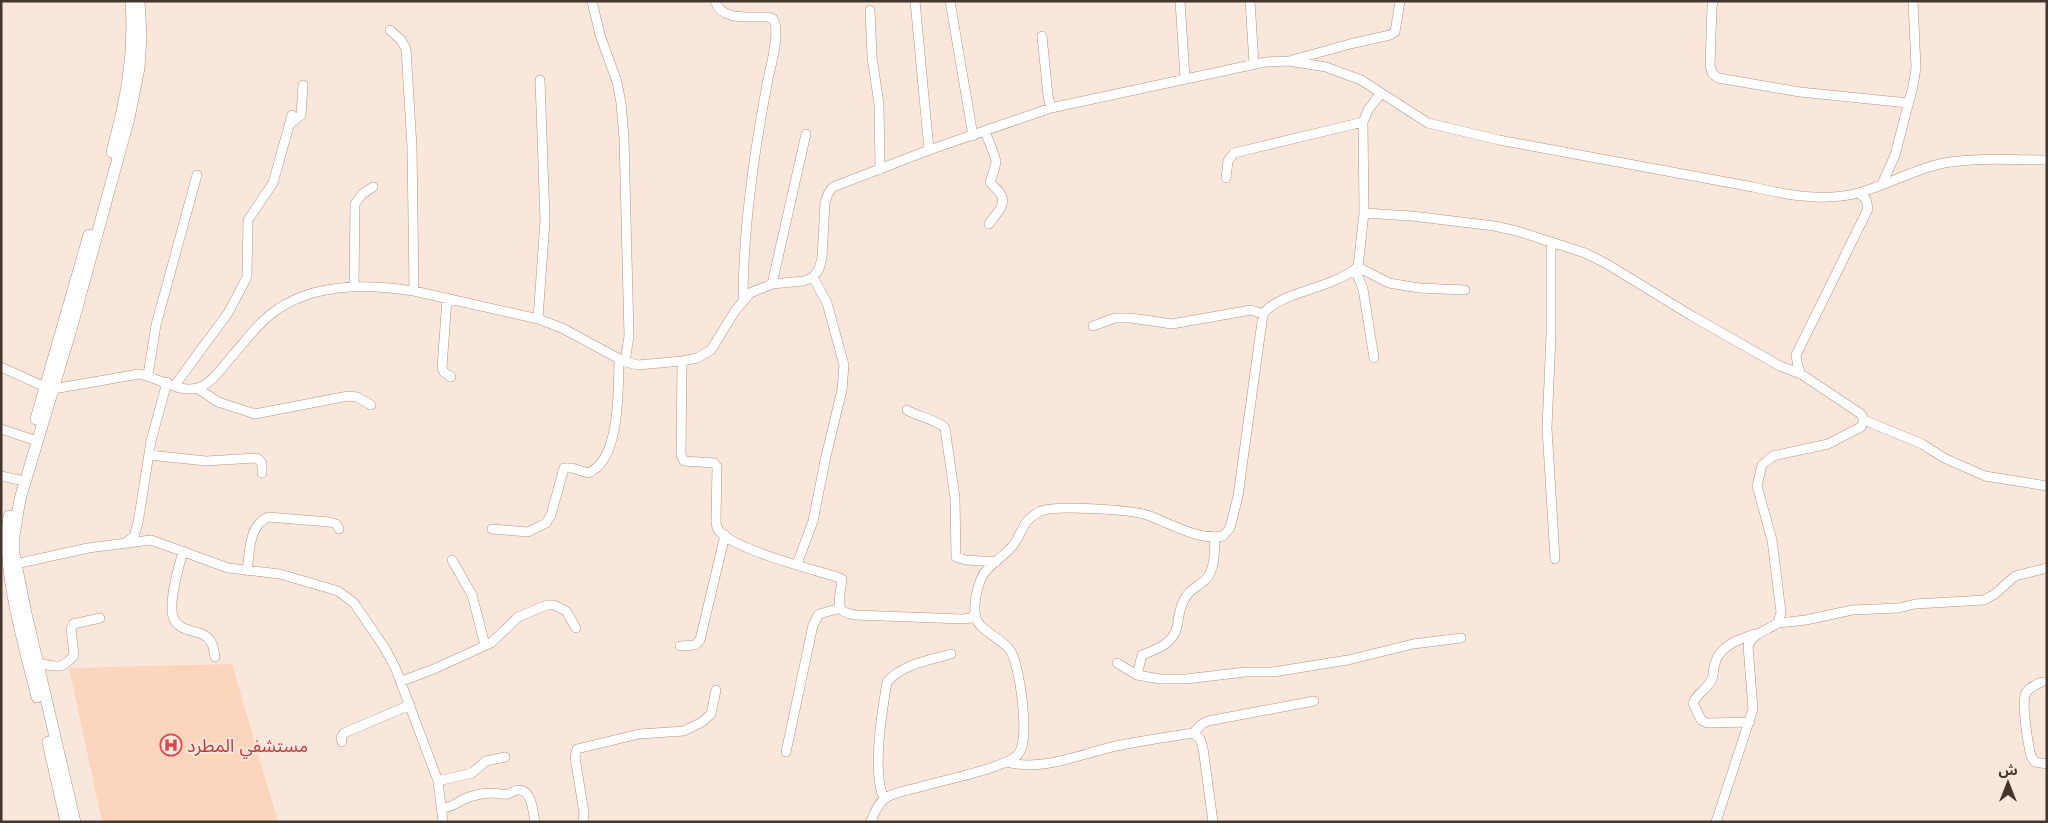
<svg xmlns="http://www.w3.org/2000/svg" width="2048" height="823" font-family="Inter,'Noto Sans Arabic',sans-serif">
	<rect width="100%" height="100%" fill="#fae7db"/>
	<path fill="#fcd5bd" d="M232 664 278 822H102L69 668Z"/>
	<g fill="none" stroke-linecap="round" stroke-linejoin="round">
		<g stroke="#b29482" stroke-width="10">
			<path id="street" d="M592 1 600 35 617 82 621 103 624 138 629 336 625 362
				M715 1C722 22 750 16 768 17L773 19C781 31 771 65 768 79 754 152 743 226 743 301
				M915 1 929 150
				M950 1 973 136
				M1180 1 1185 78
				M1250 1 1254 64
				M1713 1 1712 7 1710 65 1712 73 1718 78 1800 92 1908 103
				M870 10 872 57 879 104 880 170
				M390 30 401 40 406 49 412 147 414 291
				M1042 36 1048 96 1051 108
				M1292 60 1350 44 1390 35 1395 32 1400 1
				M290 124 301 115 303 85
				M985 131C987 138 996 157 996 162 995 169 992 175 990 182 993 187 999 190 1001 195 1007 206 994 215 989 224
				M1226 178 1228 161 1234 153 1363 122
				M1882 184 1895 155 1913 86 1916 68 1913 1
				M1364 213 1412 216 1494 226 1517 231 1585 253 1607 264 1692 316 1780 366 1801 374
				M1551 243V335L1547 428 1555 559
				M1358 267 1389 283 1419 288 1465 290
				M1355 269 1363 289 1374 358
				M772 284 806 134
				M354 287 355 204 362 194 373 187
				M447 298 442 368 444 372 451 377
				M538 319 545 220 540 80
				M1093 326 1115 318H1131L1172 324 1251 310 1263 314
				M682 361 681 455 684 461 714 463 717 467 716 521C716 525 717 529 720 532 739 551 812 569 840 578L842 579C842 587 835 605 843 611 845 613 852 614 855 615L963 619 971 618 975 613
				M1 367 45 387 53 389 139 374C157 377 178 393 197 388 212 384 223 366 233 355 247 339 261 320 278 309 317 282 370 284 414 291L538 319 562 328 625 362 638 365 682 361 697 358 711 350 735 311 750 293 772 284 804 281 813 277 819 269 822 258 825 202 828 194 833 187 929 150 1051 108 1265 62 1289 61 1326 67 1361 80 1428 123 1499 140 1753 187C1787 195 1824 202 1858 193 1888 185 1914 169 1944 163 1978 157 2013 160 2047 160
				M148 375 156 325 197 175
				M175 385 228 313 245 281 247 276 248 220 273 183 292 115
				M197 388 218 402 255 414 348 396 357 397 371 405
				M907 410C918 417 936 419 945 428L955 498 956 557 966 560 996 562
				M1864 420 1922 444 1944 458 1985 476 2047 486
				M1 429 31 439
				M149 455 206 461 257 458 262 463V473
				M1 476 19 480
				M492 529 528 532 546 523 551 515 564 468H572L588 473C621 460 618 388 619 359
				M127 542 134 536 138 523 151 441 167 382
				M183 551C179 567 166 607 175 621 183 634 205 629 211 642 214 647 214 653 215 657
				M452 560 472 595 485 645
				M797 564 813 521 826 456 842 390 844 365 827 303 813 277
				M11 565 88 548 151 540 228 568 280 574 338 591 354 603 384 647 395 667 438 781 443 822
				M247 571C250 553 248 526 268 517L329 522 336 524 339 529
				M1778 623 1806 620 1852 610 1899 608 1915 604 1984 600 1995 594 2015 576 2047 568
				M680 646 695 645 700 640 725 535
				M37 663C55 666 62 671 74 655L71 629 73 624 100 618
				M1117 663 1137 675 1160 679H1186L1245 672H1273L1348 660 1413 644 1461 638
				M1137 675 1142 655C1157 649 1173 644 1177 627 1179 617 1179 609 1184 600 1188 592 1193 589 1200 584 1216 575 1214 554 1215 538
				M402 681 434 669 491 643 518 617 547 605H554L566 611 576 628
				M2042 682C2036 685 2029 687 2026 693 2021 702 2028 744 2031 756L2035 762 2047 764
				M1750 722 1707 723 1701 720 1693 703C1697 693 1708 689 1712 679 1714 674 1713 668 1715 663 1720 645 1740 639 1755 634
				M1193 733 1200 739 1203 748 1213 822
				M342 742 341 738 344 733 410 705
				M786 752 813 625 819 614 841 608
				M1006 762C1042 772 1080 754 1116 746 1141 741 1167 737 1193 733L1202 724 1208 721 1314 701
				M438 781 472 773 486 761 505 757
				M887 798 882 794C873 765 882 712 887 682 902 664 930 660 951 654
				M442 808C457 807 460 798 473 796 479 794 486 793 492 793 497 793 503 795 508 794 512 793 514 790 518 790 532 789 533 812 535 822
				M583 822 584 813 575 757 577 749 639 734 684 731 702 722 711 714 716 690
				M871 822C874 812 878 803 887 797 897 792 909 790 920 787 945 780 971 775 996 766 1003 763 1015 760 1019 753 1030 738 1020 665 1010 650 1002 640 990 635 981 626 970 616 976 592 981 579 987 564 1005 557 1014 544 1024 530 1021 522 1039 512 1053 504 1131 510 1147 515 1170 523 1198 541 1223 536L1230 528 1238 496 1263 314C1281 291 1330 290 1358 267L1364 213 1363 122 1368 110 1381 93
				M1716 822 1753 709 1748 646C1753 632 1767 631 1778 623L1781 612 1772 540 1757 486 1762 465 1773 456 1828 444 1861 427 1864 420 1861 414 1801 374 1798 367 1796 355 1868 209 1866 199 1858 193"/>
		</g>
		<g stroke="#b29482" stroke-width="12">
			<path id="secondary" d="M112 152C126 100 135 56 131 1
				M36 419 89 235
				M9 516C0 565 25 648 37 697
				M48 742 66 822
				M75 822 25 609 14 554V535L20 499 70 333 129 118 139 68 141 35 139 1"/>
		</g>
		<use href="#street" stroke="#fff" stroke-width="9"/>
		<use href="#secondary" stroke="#fff" stroke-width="11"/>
	</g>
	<defs>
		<g id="hospital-ring" transform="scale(1.125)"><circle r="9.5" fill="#fae7db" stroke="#e0444e" stroke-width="1.5"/><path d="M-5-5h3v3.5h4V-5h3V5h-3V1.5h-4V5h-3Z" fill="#e0444e"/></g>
	</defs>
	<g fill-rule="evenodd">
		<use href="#hospital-ring" x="171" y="745"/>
	</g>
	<g text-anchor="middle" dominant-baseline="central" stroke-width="4" stroke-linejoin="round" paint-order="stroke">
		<g font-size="18" fill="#be3a42" stroke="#fae7db" text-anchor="start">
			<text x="187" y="745">مستشفي المطرد</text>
		</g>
	</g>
	<rect width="2048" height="823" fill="none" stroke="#43362e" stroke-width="5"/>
	<g transform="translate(2008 783)" stroke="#fae7db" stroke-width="4" paint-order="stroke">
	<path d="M0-4L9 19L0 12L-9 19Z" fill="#43362e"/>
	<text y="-8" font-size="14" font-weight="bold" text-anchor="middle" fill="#43362e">ش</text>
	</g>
</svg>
